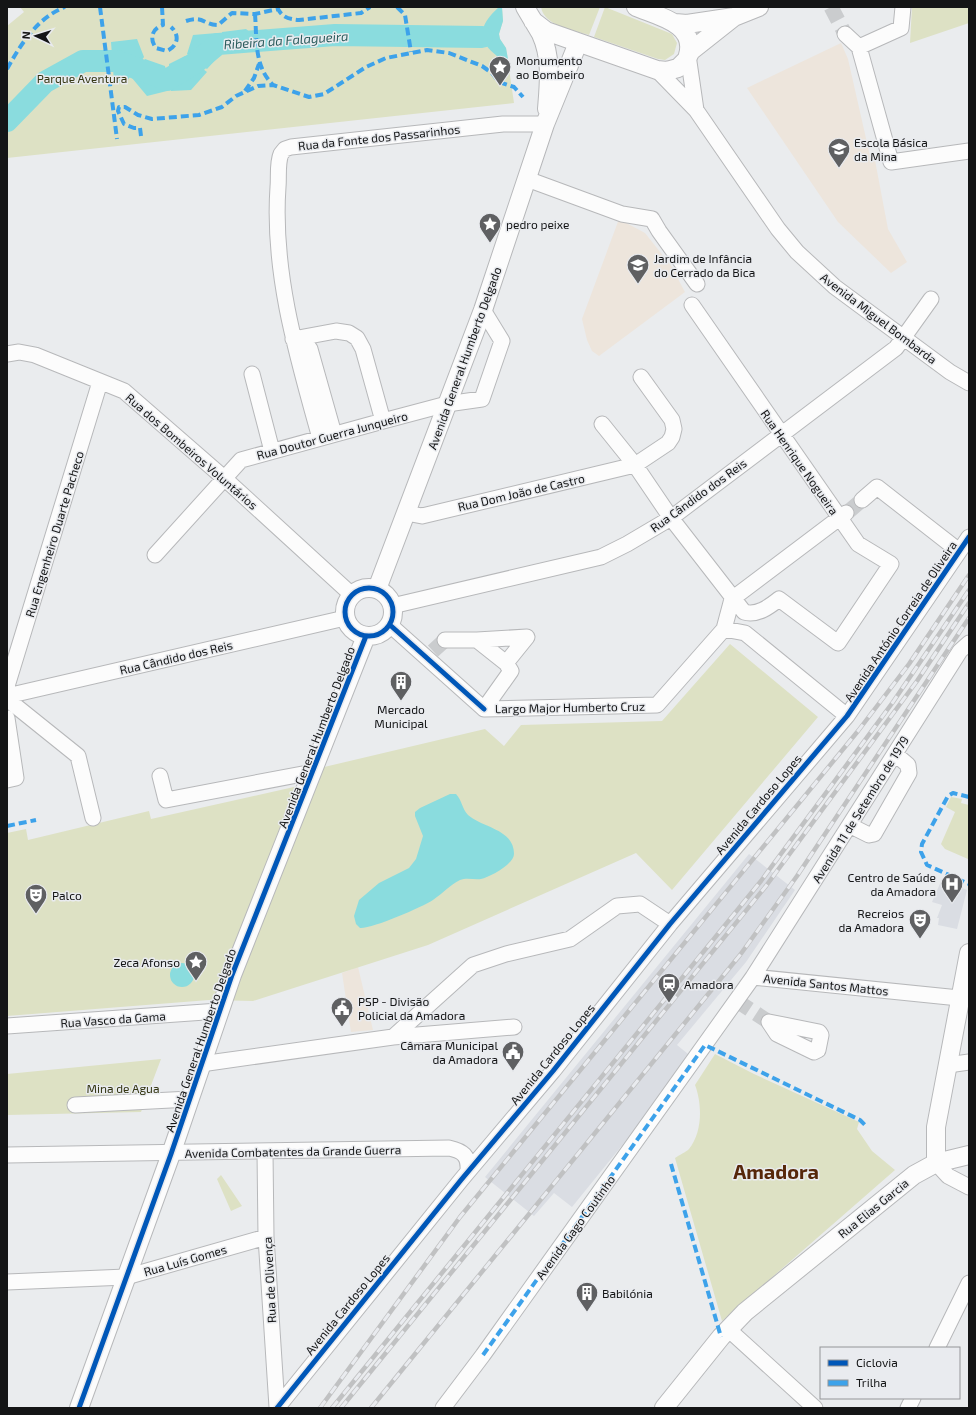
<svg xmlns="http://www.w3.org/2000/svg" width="976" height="1415" font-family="'Exo 2',sans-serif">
	<rect width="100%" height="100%" fill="#eaecee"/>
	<path fill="#dadde3" d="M749 854 795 890 746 962 677 1045 693 1058 572 1207 554 1193 534 1216 485 1177Z
		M942 879 967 890 957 929 938 925 939 918H937L942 905 932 902Z"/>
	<path fill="#ede5dc" d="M841 43 848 59 870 156 874 155 888 229 907 262 891 273 838 222 747 88Z
		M619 219 645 233 680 277 678 279 685 292 599 356 592 351 587 340 582 319Z
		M358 967 373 1030 351 1032 342 973Z"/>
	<path fill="#dde1c4" d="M20 7H502L503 21 499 34 500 39 506 48 514 103 7 158V26L24 12Z
		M541 7H600L589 35C574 30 544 26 541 7Z
		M605 7 672 34 677 43 674 54 665 60 658 59 594 37Z
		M912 7H969V23L910 43Z
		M730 644 818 717 672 890 636 853 428 945 253 1001 209 1000 7 1016V833L26 829 28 840 149 811 151 819 316 782 320 768 485 729 504 746 521 725 662 721Z
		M951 797 962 799 961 803 969 805 968 859 945 849 941 844 955 812 946 807Z
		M715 1054 754 1074 859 1122 857 1129 872 1151 895 1170 722 1321 675 1158C679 1155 686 1152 689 1149 703 1132 702 1103 695 1085Z
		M161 1059 141 1112 7 1115V1074Z
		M221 1175 242 1206 231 1211 217 1179Z"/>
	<path fill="#8adcde" d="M499 7H502L503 21 499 34 500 39 506 48 508 59 497 60V56C475 39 480 24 499 7Z
		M246 29 251 33V46L247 50 224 53 222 32Z
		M217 33 220 55 207 69 187 54 193 35Z
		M137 39 144 57 127 81 114 82 111 42Z
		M185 56 207 72 191 90 171 91 169 64Z
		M145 59 165 66 167 91 147 96 132 78Z
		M450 794H456C462 800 462 809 468 815 483 828 514 829 514 854 514 864 490 877 481 879 474 880 467 877 460 880 450 885 443 893 433 900 422 907 372 929 360 928L356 924 354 916 359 900 379 883 409 868 416 859 423 836 415 816V812L420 808Z
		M170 975a12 12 0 1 1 24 0a12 12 0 1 1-24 0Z"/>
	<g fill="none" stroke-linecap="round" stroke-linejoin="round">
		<path stroke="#8adcde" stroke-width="22" d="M7 121 45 82 83 61H117L167 80 195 63 218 44 335 35 482 37"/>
		<path stroke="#caccce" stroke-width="15" stroke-dasharray="15 8" stroke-linecap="butt" d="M831 7 845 34
			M848 512 862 500
			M433 651 445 640
			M737 1001 769 1022"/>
		<g stroke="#b7b8ba" stroke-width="17">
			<path id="minor" d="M903 7 901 28 859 47 891 162 969 151
				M845 34 859 47
				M688 55 696 110
				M657 70 696 110 778 229 797 252 835 287 950 372 969 383
				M527 179 622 214 652 219 659 231 697 284
				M293 339 336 331 349 333 357 338 363 349 383 421
				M293 339 305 342 310 349 334 434
				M7 354 19 352 35 355 124 391 224 478 352 595
				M252 374 272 451
				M602 424 635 465 671 518 744 612C757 616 769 607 779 599L838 643 891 564 858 544 692 305
				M320 438C297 356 272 272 278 187 279 177 277 163 281 154L285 149 291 147 503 124H545
				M862 500 877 487 959 551
				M406 513 422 516 635 465 668 443 672 437 674 429 672 420 641 377
				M155 555 241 460 383 421 447 404 482 399 502 341 483 310
				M392 606 601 557 627 544 671 518 896 348 931 299
				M390 625 484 709
				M724 629 745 633 847 716
				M445 640H477
				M7 686 100 382
				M7 696 345 618
				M7 699 78 756 93 818
				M484 709 657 705 724 629 732 599 846 513
				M484 709 511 671 506 663 527 637 477 640 506 663
				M7 718 16 778 7 780
				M160 776 166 800 313 772
				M851 826 869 835 874 834 909 773 908 765 895 754
				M753 977 960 651 969 643
				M769 1022 819 1032 821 1035 818 1050 814 1052 777 1034Z
				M7 1026 219 1011
				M393 1037 473 965 506 954 570 939 617 906 640 904 670 924
				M201 1064 393 1037 514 1027
				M948 1065 969 1062
				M75 1105 190 1099
				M265 1152 266 1237 277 1407
				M7 1155 449 1148C463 1151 469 1156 468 1170
				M936 1163 948 1176 969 1187
				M7 1282 126 1277 266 1237
				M728 1329 815 1408
				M937 1348 969 1283
				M277 1408 461 1180 553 1071 670 924 847 716 969 537
				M443 1408 483 1355 753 977 959 998 969 997
				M908 1408 913 1398"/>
		</g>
		<g stroke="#b7b8ba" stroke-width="20">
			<path id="tertiary" d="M525 7C530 16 536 25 541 34 552 58 549 84 547 109
				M636 7C658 16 697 24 688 55
				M533 21 546 31 657 70 667 71 678 68 686 60 691 51 734 17
				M675 23 687 24 734 17 759 7
				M345 612a24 24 0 1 1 48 0a24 24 0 1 1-48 0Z
				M377 589 483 310 545 124 578 43
				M936 1163V1127L969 953
				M79 1408 171 1154 232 975 366 636
				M664 1408 721 1337 745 1312 914 1175 936 1163 969 1155"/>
		</g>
		<use href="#minor" stroke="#fcfcfc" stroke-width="15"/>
		<use href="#tertiary" stroke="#fcfcfc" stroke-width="18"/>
		<g stroke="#c0c1c2" stroke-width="4.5">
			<path id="rail" d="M320 1408 460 1217 858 731 909 664 969 575
				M332 1408 761 881 893 702 969 590
				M341 1408 766 886 917 681 969 603
				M371 1408 740 955 797 876 969 618"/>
		</g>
		<use href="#rail" stroke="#e9ebef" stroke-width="3" stroke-dasharray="9" stroke-linecap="butt"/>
		<path stroke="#3da2ea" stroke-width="4" stroke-dasharray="8 4" stroke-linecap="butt" d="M100 7 117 139
			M162 7 163 25C152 28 149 39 156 48L167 51C178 46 180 35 171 27
			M397 7 405 15 411 52
			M255 14C257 40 254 66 273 85
			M186 21C204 15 203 25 218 25L232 13 255 14 278 9C283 18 289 19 299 20L361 13 370 7
			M7 69C21 44 37 18 65 7
			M245 91 254 78 259 64
			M141 136 140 128H134L124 124 118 111 119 107H125L138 115 152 119 199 115 222 107 236 96 258 86 273 85 309 97 324 94 366 67 386 58 427 50 449 53 482 66 492 73 499 82 514 87 523 97
			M969 797 953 793 948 796 922 844 921 852 927 865 969 884
			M7 826 36 820
			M671 1164 721 1337
			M483 1355 705 1045 860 1120 865 1125"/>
		<g stroke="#e9ebef" stroke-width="8">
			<path id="cycleway" d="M345 612a24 24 0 1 1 48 0a24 24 0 1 1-48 0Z
				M390 625 484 709
				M79 1408 171 1154 232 975 366 636
				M277 1408 461 1180 553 1071 670 924 847 716 969 537"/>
		</g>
		<use href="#cycleway" stroke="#0057b8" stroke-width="5"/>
	</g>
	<defs>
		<g id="sight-pin" transform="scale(1.15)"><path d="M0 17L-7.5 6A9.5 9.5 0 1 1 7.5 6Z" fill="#5f6062" stroke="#e9ebef"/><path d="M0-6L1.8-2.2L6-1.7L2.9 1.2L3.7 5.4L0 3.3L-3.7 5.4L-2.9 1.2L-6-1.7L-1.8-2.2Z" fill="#fff"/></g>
		<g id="school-pin" transform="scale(1.15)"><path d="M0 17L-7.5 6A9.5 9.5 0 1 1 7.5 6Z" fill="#5f6062" stroke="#e9ebef"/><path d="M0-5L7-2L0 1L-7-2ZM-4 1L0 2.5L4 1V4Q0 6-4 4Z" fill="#fff"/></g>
		<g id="building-pin" transform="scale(1.15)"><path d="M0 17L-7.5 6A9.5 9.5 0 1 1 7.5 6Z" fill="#5f6062" stroke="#e9ebef"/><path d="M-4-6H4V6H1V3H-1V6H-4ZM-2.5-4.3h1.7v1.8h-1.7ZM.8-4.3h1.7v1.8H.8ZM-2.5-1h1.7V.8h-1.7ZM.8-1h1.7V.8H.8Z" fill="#fff"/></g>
		<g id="hospital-pin" transform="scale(1.15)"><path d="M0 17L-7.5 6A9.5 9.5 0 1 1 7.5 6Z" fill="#5f6062" stroke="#e9ebef"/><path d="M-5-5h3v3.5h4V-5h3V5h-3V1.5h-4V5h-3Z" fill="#fff"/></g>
		<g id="theatre-pin" transform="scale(1.15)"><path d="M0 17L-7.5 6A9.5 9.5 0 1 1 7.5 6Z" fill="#5f6062" stroke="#e9ebef"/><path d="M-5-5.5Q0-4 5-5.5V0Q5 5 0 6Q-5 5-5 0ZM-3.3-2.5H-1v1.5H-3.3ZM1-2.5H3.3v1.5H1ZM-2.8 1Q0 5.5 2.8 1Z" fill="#fff"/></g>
		<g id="station-pin" transform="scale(1.15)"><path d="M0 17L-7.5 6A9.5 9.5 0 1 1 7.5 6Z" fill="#5f6062" stroke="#e9ebef"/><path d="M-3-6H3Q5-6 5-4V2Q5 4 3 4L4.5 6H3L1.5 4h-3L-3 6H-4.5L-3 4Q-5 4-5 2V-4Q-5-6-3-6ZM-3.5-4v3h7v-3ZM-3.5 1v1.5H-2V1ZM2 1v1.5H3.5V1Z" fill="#fff"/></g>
		<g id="civic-pin" transform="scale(1.15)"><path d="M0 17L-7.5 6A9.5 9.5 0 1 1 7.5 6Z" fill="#5f6062" stroke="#e9ebef"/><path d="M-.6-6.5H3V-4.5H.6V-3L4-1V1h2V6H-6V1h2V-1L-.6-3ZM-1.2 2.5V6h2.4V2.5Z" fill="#fff"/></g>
	</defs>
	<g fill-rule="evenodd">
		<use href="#sight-pin" x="500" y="67"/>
		<use href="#school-pin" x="839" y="149"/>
		<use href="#sight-pin" x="490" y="224"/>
		<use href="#school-pin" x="638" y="265"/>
		<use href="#building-pin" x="401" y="682"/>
		<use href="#hospital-pin" x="952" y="884"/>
		<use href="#theatre-pin" x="36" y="895"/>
		<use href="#theatre-pin" x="920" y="920"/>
		<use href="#sight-pin" x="196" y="962"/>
		<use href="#station-pin" x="669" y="984"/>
		<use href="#civic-pin" x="342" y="1008"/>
		<use href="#civic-pin" x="513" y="1052"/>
		<use href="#building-pin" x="587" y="1293"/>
	</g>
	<g text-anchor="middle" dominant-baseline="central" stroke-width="3" stroke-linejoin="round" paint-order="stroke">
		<g font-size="12" fill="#141516" stroke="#e9ebef" text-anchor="start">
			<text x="516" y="60">Monumento<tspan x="516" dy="14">ao Bombeiro</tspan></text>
			<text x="854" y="142">Escola Básica<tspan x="854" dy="14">da Mina</tspan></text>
			<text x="506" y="224">pedro peixe</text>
			<text x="654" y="258">Jardim de Infância<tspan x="654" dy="14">do Cerrado da Bica</tspan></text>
			<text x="401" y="709" text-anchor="middle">Mercado<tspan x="401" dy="14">Municipal</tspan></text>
			<text x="936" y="877" text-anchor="end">Centro de Saúde<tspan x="936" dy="14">da Amadora</tspan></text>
			<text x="52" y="895">Palco</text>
			<text x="904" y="913" text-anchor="end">Recreios<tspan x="904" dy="14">da Amadora</tspan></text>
			<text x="180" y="962" text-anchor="end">Zeca Afonso</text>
			<text x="684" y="984">Amadora</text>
			<text x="358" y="1001">PSP - Divisão<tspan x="358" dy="14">Policial da Amadora</tspan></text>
			<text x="498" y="1045" text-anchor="end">Câmara Municipal<tspan x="498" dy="14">da Amadora</tspan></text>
			<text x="602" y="1293">Babilónia</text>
		</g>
		<g font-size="12" fill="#353713" stroke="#e9ebef">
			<text x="82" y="78">Parque Aventura</text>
			<text x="123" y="1088">Mina de Agua</text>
		</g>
		<g font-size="12" fill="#141516" stroke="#e9ebef">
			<text transform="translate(379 137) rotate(-6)">Rua da Fonte dos Passarinhos</text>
			<text transform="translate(879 318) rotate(37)">Avenida Miguel Bombarda</text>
			<text transform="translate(464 358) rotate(-70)">Avenida General Humberto Delgado</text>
			<text transform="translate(332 435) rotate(-15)">Rua Doutor Guerra Junqueiro</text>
			<text transform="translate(192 451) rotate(41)">Rua dos Bombeiros Voluntários</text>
			<text transform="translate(800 462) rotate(55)">Rua Henrique Nogueira</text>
			<text transform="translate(521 492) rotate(-13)">Rua Dom João de Castro</text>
			<text transform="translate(698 495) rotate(-36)">Rua Cândido dos Reis</text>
			<text transform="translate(54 534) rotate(-73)">Rua Engenheiro Duarte Pacheco</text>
			<text transform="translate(900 621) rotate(-56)">Avenida António Correia de Oliveira</text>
			<text transform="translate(176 657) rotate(-13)">Rua Cândido dos Reis</text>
			<text transform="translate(570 707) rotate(-1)">Largo Major Humberto Cruz</text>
			<text transform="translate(316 737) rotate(-69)">Avenida General Humberto Delgado</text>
			<text transform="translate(758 804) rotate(-50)">Avenida Cardoso Lopes</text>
			<text transform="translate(860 809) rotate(-58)">Avenida 11 de Setembro de 1979</text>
			<text transform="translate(826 984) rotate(6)">Avenida Santos Mattos</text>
			<text transform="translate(113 1019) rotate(-4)">Rua Vasco da Gama</text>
			<text transform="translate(200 1040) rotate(-71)">Avenida General Humberto Delgado</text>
			<text transform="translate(552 1054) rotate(-51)">Avenida Cardoso Lopes</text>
			<text transform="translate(293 1151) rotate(-1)">Avenida Combatentes da Grande Guerra</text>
			<text transform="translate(873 1208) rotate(-39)">Rua Elias Garcia</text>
			<text transform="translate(575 1227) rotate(-54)">Avenida Gago Coutinho</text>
			<text transform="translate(185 1260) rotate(-16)">Rua Luís Gomes</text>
			<text transform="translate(269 1280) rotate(-93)">Rua de Olivença</text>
			<text transform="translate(347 1304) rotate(-51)">Avenida Cardoso Lopes</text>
		</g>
		<g font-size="13" font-style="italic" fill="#295b5c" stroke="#e9ebef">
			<text transform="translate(286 40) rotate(-4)">Ribeira da Falagueira</text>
		</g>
		<g font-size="20" font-weight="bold" fill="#56270a" stroke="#e9ebef">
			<text x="776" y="1171">Amadora</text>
		</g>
	</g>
	<rect width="976" height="1415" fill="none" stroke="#141516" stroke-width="16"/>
	<rect x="820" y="1347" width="140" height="52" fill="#e9ebef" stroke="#949598"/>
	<rect x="828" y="1360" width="20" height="6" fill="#0057b8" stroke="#949598"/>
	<text x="856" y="1367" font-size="12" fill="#141516">Ciclovia</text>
	<rect x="828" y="1380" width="20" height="6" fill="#3da2ea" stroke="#949598"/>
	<text x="856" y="1387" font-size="12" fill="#141516">Trilha</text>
	<g transform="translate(36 36) rotate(274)" stroke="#e9ebef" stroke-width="3" paint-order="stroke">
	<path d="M0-3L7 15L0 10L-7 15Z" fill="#141516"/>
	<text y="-6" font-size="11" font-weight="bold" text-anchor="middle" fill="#141516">N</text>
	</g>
</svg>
